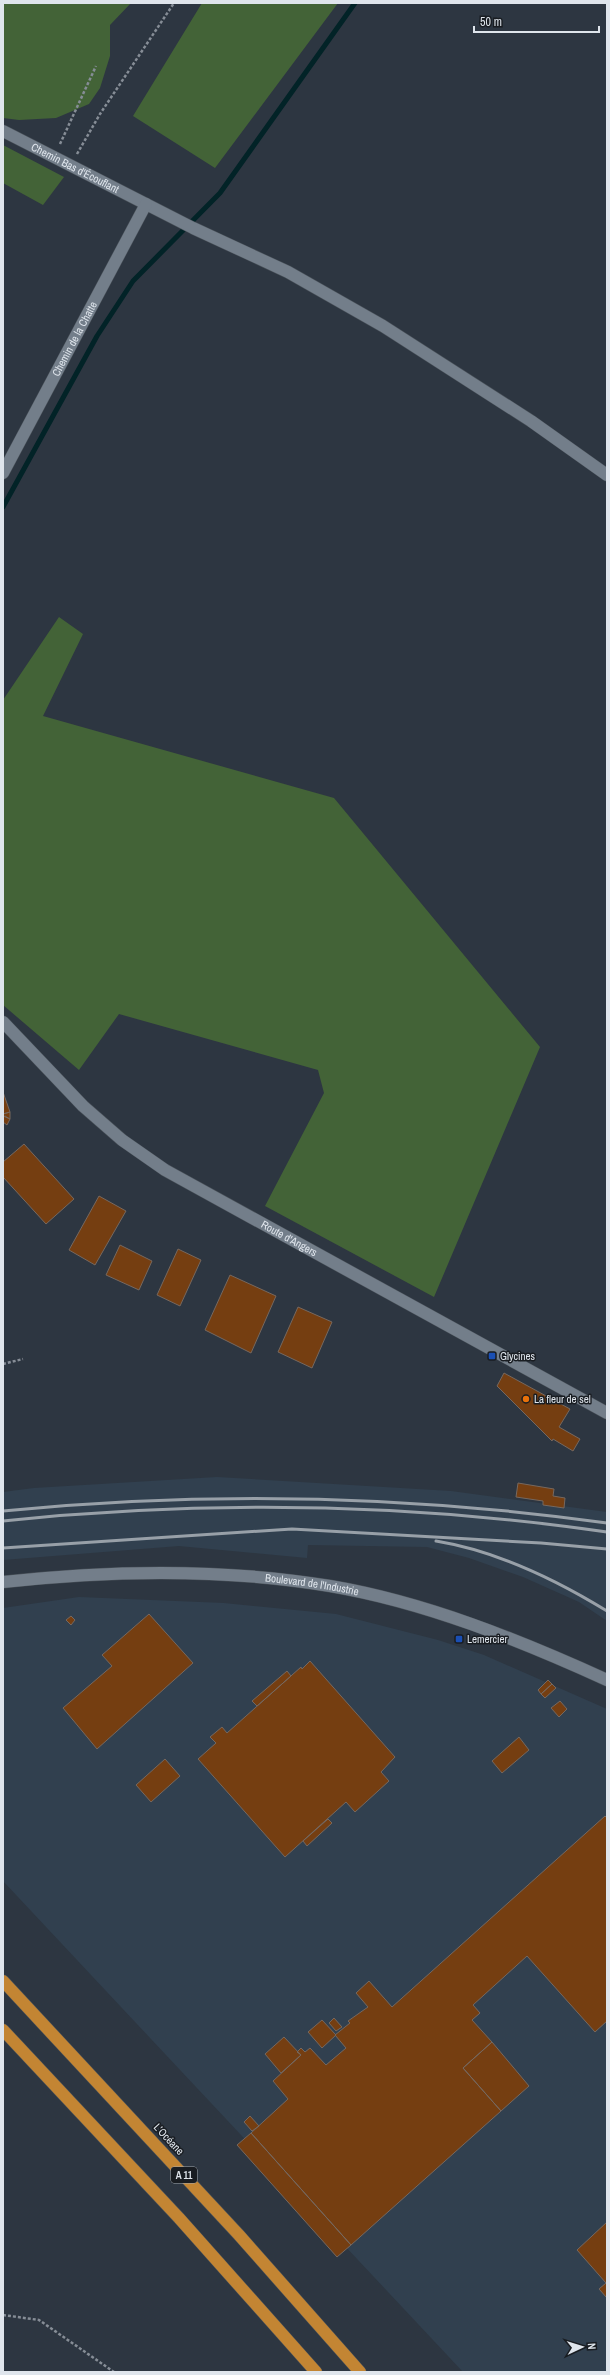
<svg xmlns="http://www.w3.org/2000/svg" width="610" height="2375" font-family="'Archivo Narrow',sans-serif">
	<rect width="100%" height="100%" fill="#2d3641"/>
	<path fill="#31404f" d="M217 1477 451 1491 607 1512V1621L579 1602 523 1577 469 1558 427 1547 308 1545 307 1558 179 1546 3 1560V1492L34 1488Z
		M79 1597 224 1603 336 1614 438 1640 484 1655 607 1709V2372H463L3 1881V1608Z"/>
	<path fill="#436337" d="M3 3H131L110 25V56L100 88 89 104 56 118 19 120 3 118Z
		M202 3H338L215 168 133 116Z
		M3 145 64 177 43 205 3 183Z
		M59 617 83 634 43 716 334 798 540 1047 434 1297 265 1206 324 1093 318 1070 119 1014 79 1070 3 1005V700Z"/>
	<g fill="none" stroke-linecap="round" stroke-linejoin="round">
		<path stroke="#022327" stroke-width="5" d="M3 507 97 336 133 281 220 193 355 3"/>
	</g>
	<path fill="#753e11" stroke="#76685f" d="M3 1092 10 1112 3 1114Z
		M10 1112V1119L5 1116 3 1117V1114Z
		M3 1116 10 1119 7 1125 3 1122Z
		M24 1144 74 1199 46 1224 3 1177V1162Z
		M99 1196 126 1211 95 1265 69 1250Z
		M120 1245 152 1261 139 1290 106 1275Z
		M178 1249 201 1260 180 1306 157 1295Z
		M230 1275 276 1296 251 1353 205 1330Z
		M298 1307 332 1322 312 1368 278 1352Z
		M504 1373 570 1409 559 1427 580 1439 573 1451 553 1439 552 1441 497 1386Z
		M518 1483 554 1489 553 1496 565 1498 564 1508 543 1505V1501L516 1497Z
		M149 1614 193 1663 97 1749 63 1708 112 1666 102 1655Z
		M71 1616 75 1620 71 1625 66 1620Z
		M310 1661 395 1757 381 1772 389 1781 355 1812 346 1802 285 1857 198 1759 216 1743 210 1737 222 1727 227 1733 301 1667 302 1669Z
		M287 1671 291 1676 257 1706 252 1701Z
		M548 1680 552 1684 541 1694 538 1690Z
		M552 1684 556 1688 545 1698 541 1694Z
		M560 1701 567 1709 559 1717 551 1708Z
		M519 1737 529 1750 502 1773 492 1761Z
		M165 1759 180 1776 151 1802 136 1785Z
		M605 1816 607 1818V2021L595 2032 527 1956 473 2005 480 2013 472 2020 492 2042 463 2068 501 2111 351 2245 251 2133 288 2099 273 2081 301 2055 297 2052 301 2048 305 2052 310 2048 326 2065 346 2048 335 2035 350 2023 348 2021 368 2007 356 1993 369 1981 392 2007Z
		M328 1819 332 1823 307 1846 303 1841Z
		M334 2018 342 2027 336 2031 329 2023Z
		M322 2020 336 2035 322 2048 308 2032Z
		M284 2037 301 2055 281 2073 265 2054Z
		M492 2042 529 2086 501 2111 463 2068Z
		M250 2116 259 2126 252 2131 244 2122Z
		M251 2133 351 2245 337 2257 237 2145Z
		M607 2222V2298L599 2289 606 2283 577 2250Z"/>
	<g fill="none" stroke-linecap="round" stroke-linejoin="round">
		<g stroke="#4a525a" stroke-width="13">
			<g id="street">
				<path id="s1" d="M3 131 193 228 288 272 383 326 531 421 607 475"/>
				<path id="s2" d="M3 473 146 204"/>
			</g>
		</g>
		<g stroke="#4a525a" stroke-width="13">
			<g id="secondary">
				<path id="s3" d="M3 1022 83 1106 122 1140 165 1170 607 1413"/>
				<path id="s4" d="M3 1582C112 1570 221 1568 330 1586 425 1602 519 1640 607 1680"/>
			</g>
		</g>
		<g stroke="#4a525a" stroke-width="13">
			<path id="highway" d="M3 1981 239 2235 360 2372
				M3 2030 179 2218 316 2372"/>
		</g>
		<path stroke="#868d96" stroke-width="2.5" stroke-dasharray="3 2" stroke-linecap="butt" d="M60 144 96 66
			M77 154 100 114 174 3
			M3 1364 23 1359
			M3 2315 39 2320 114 2372"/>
		<use href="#street" stroke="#737e8a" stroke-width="12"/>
		<use href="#secondary" stroke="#737e8a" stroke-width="12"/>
		<use href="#highway" stroke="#c38533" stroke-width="12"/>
		<path stroke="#98a0a8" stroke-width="3" d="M3 1511C205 1491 406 1495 607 1523
			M3 1521C204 1500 407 1503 607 1532
			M436 1541C497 1551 555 1579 607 1611
			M3 1548 292 1529 541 1543 607 1549"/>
	</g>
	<g fill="#1a4fb4" stroke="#191d22" stroke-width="1.5">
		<rect x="488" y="1352" width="8" height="8" rx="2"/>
		<rect x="455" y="1635" width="8" height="8" rx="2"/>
	</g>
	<circle fill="#e8710a" stroke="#191d22" stroke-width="1.5" cx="526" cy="1399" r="4"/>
	<g text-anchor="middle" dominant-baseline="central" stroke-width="3" stroke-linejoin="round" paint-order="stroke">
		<rect fill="#191d22" stroke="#a4a9af" stroke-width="1" x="171" y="2167" width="26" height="16" rx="3"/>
		<g font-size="10" font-weight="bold" fill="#dfe5ec">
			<text x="184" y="2175">A 11</text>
		</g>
		<g font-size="11" fill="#dfe5ec" stroke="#191d22">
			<text stroke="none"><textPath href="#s1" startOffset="81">Chemin Bas d'Écouflant</textPath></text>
			<text stroke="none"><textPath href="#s2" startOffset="152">Chemin de la Chatte</textPath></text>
			<text stroke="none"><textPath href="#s3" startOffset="362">Route d'Angers</textPath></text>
			<text stroke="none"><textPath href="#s4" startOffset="310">Boulevard de l'Industrie</textPath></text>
			<text transform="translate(169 2139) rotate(47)">L’Océane</text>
		</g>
		<g font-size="11" fill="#dfe5ec" stroke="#191d22" text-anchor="start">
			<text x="500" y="1356">Glycines</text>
			<text x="534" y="1399">La fleur de sel</text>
			<text x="467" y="1639">Lemercier</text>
		</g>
	</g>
	<rect width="610" height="2375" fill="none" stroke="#dfe5ec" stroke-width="8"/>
	<g transform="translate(582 2347) rotate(86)" stroke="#191d22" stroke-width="3" paint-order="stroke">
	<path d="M0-3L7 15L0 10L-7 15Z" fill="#dfe5ec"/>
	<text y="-6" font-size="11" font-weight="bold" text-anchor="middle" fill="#dfe5ec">N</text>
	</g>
	<path d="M474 26v6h125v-6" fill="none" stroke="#dfe5ec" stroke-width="2"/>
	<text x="480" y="26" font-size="12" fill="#dfe5ec" stroke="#191d22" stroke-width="3" paint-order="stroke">50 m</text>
</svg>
